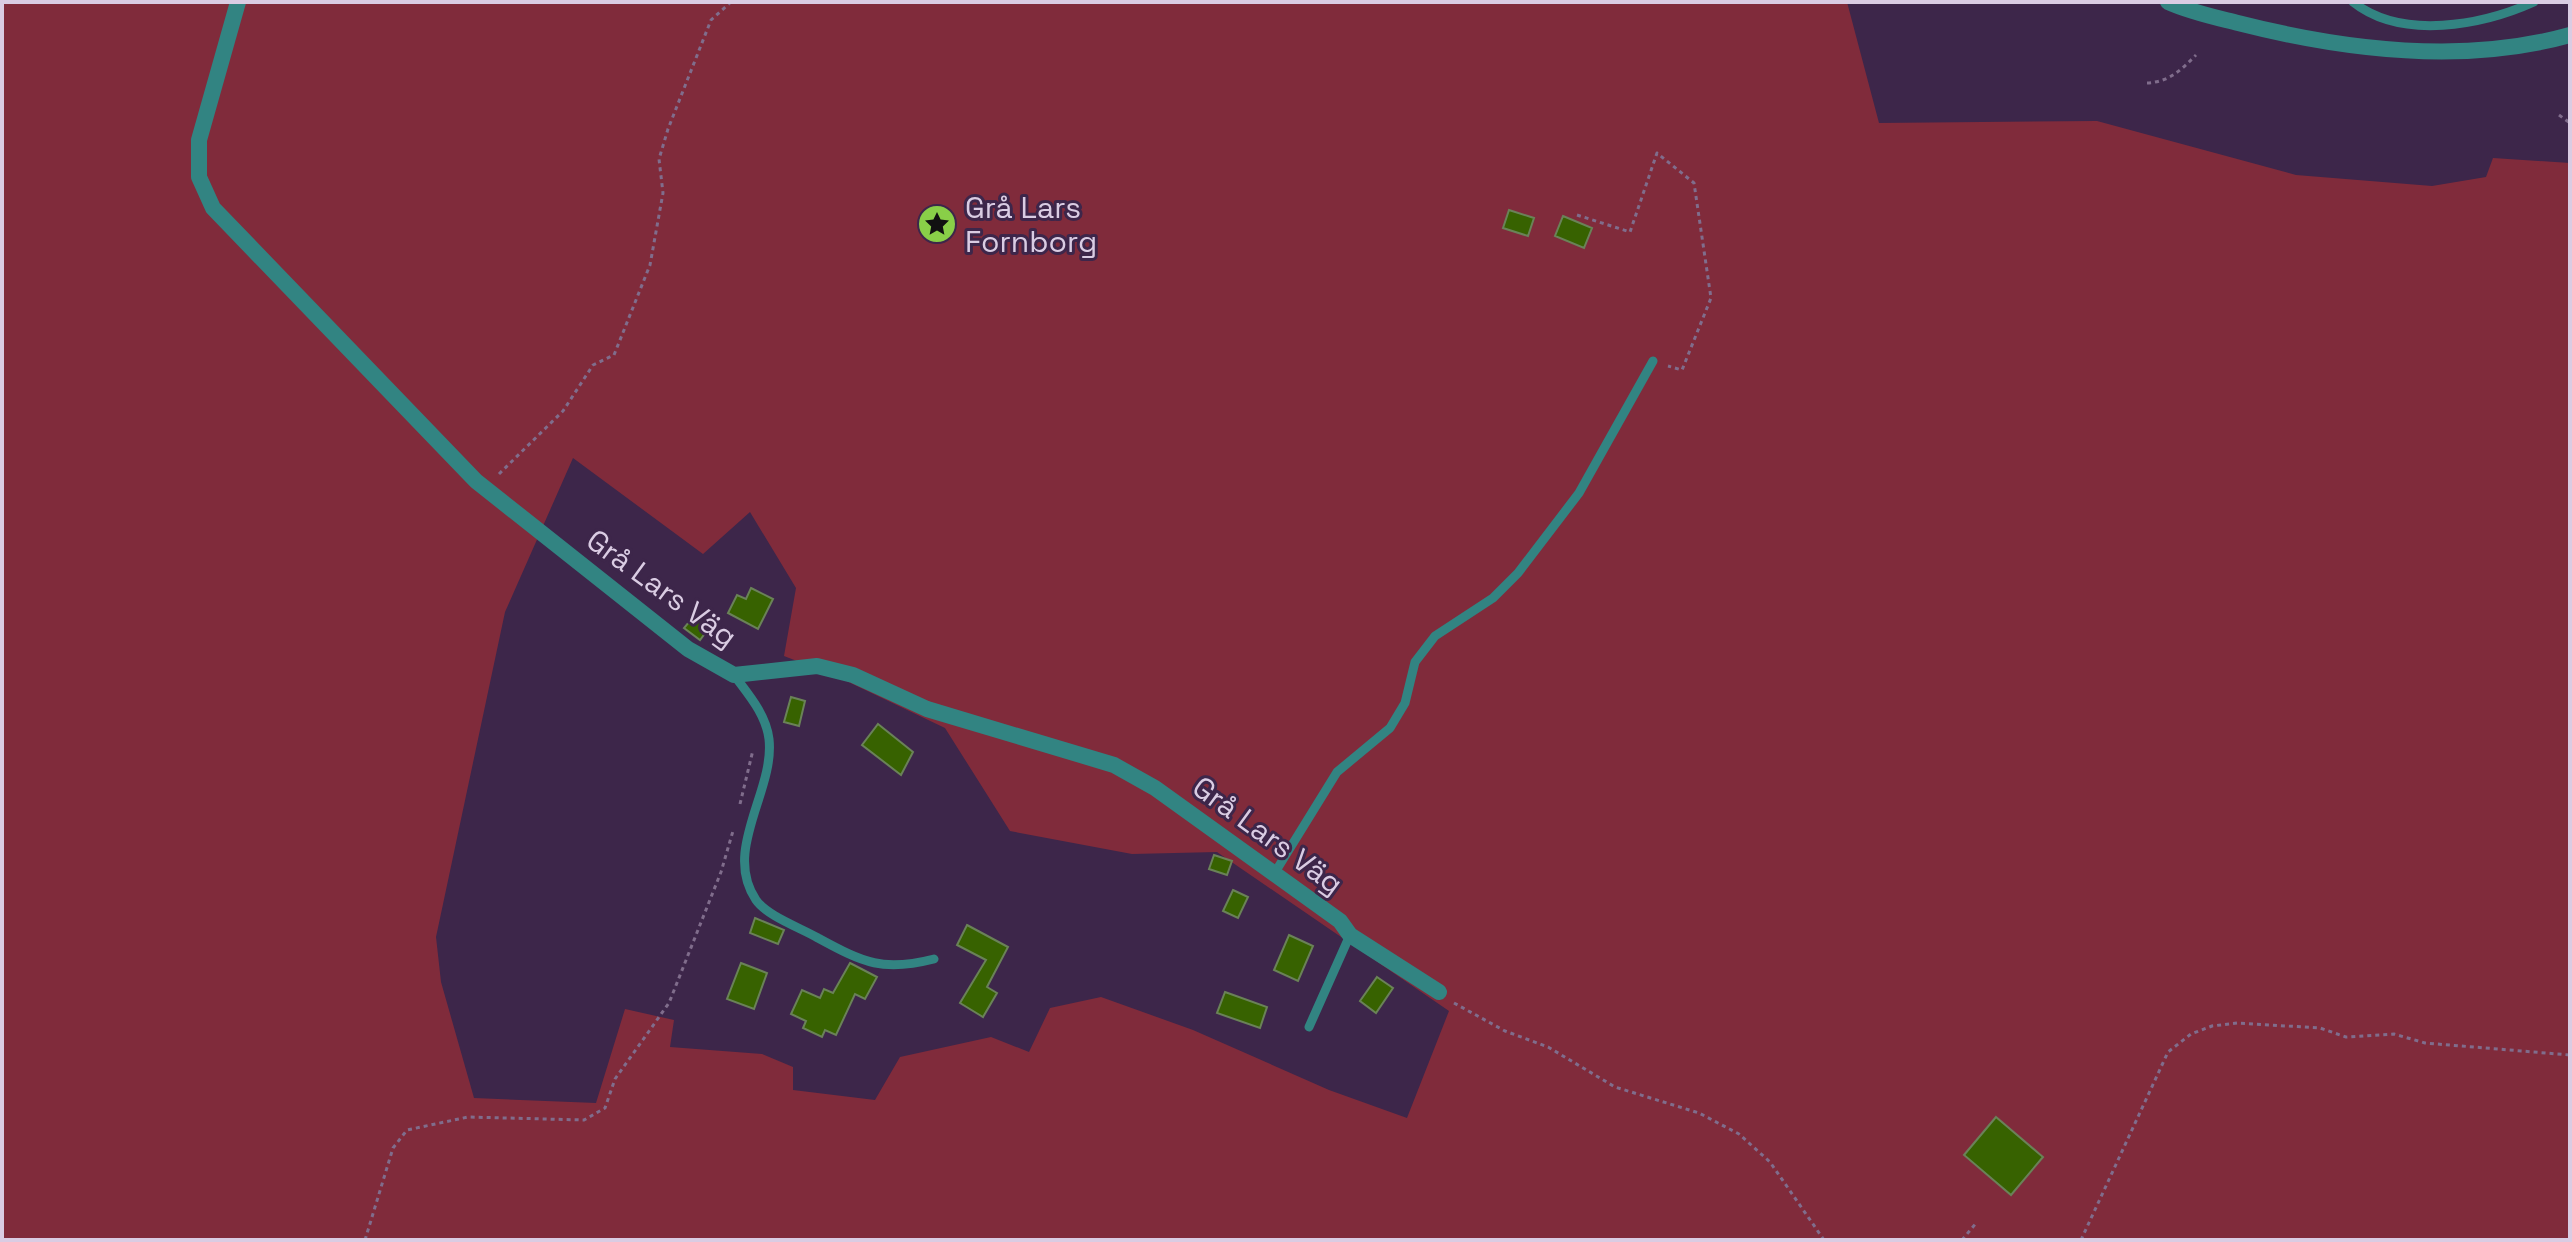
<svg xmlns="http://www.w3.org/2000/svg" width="2572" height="1242" font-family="'Space Grotesk',sans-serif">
	<rect width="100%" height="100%" fill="#3d264a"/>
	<path fill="#802b3b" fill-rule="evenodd" d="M2 2H1847L1879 123 2097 121 2296 175 2432 186 2486 177 2493 158 2570 163V1240H2ZM573 458 703 554 750 512 796 588 784 656 838 677 945 728 1010 831 1132 854 1217 852 1449 1011 1407 1118 1329 1090 1193 1030 1101 997 1050 1008 1029 1052 991 1037 900 1057 875 1100 793 1090V1067L762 1054 670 1047 674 1020 625 1009 596 1103 474 1098 441 982 436 937 505 612Z"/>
	<path fill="#376200" stroke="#6a8258" stroke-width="2" d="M1509 210 1534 218 1528 236 1503 228Z
		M1563 216 1592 228 1584 248 1555 236Z
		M751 588 773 599 758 629 728 613 737 595 746 599Z
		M694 616 709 628 700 640 684 628Z
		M791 697 805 701 799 726 784 722Z
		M878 724 913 752 901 775 862 745Z
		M1214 855 1232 861 1227 875 1209 869Z
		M1233 890 1248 897 1238 918 1223 911Z
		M755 918 784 930 778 944 750 933Z
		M967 925 1008 947 987 987 997 993 983 1017 960 1003 986 960 957 945Z
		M1289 935 1313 946 1298 981 1274 970Z
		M741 963 767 973 754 1009 727 999Z
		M850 963 877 977 865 999 855 994 836 1035 825 1030 822 1037 803 1028 806 1021 791 1014 802 990 820 998 824 989 833 993Z
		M1377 977 1393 988 1376 1013 1360 1001Z
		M1225 992 1267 1007 1260 1028 1217 1013Z
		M1996 1117 2043 1157 2011 1195 1964 1155Z"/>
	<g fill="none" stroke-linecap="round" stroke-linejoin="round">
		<path stroke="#806d8c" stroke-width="3" stroke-dasharray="4 4" stroke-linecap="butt" d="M2147 83C2169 82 2181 70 2196 55
			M2559 115 2570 123
			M1577 215 1630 232 1657 153 1694 183 1711 298 1682 370 1668 366
			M499 474 563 411 593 365 614 355 650 265 663 193 659 159 668 129 711 20 731 2
			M740 804 753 750
			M1454 1003 1505 1031 1548 1047 1615 1087 1699 1113 1739 1134 1770 1162 1824 1240
			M365 1240 393 1148 407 1130 468 1117 584 1120 605 1108 615 1079 669 1003 721 872 733 831
			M1962 1240 1977 1222
			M2081 1240 2168 1052 2191 1034 2212 1026 2237 1023 2320 1028 2346 1037 2394 1034 2425 1043 2570 1055"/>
		<path stroke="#328482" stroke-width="9" d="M2353 2C2402 41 2483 25 2534 2
			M734 675C748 694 766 714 769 739 775 791 722 850 756 900 767 916 801 928 818 938 864 963 883 972 934 959
			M1274 874 1337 772 1390 728 1405 703 1415 662 1435 636 1493 598 1518 573 1579 493 1653 361
			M1309 1027 1350 935"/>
		<path stroke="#328482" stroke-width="16" d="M238 2 199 140V177L213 208 476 481 688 649 734 675 817 666 853 675 927 709 1114 765 1155 788 1340 921 1350 935 1439 992"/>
		<path stroke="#328482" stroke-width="16" d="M2168 2C2190 12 2214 17 2238 23 2344 50 2463 65 2570 35"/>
	</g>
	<defs>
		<g id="sight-disc" transform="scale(2)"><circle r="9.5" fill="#89cf48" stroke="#3d264a"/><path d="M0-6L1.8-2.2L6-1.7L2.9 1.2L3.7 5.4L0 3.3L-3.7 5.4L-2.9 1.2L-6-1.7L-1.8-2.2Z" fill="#111"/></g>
	</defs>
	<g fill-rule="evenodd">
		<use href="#sight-disc" x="937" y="224"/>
	</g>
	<g text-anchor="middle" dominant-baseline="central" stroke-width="6" stroke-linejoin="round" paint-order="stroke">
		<g font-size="30" fill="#dacce3" stroke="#3d264a" text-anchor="start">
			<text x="965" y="207">Grå Lars<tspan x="965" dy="34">Fornborg</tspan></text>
		</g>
		<g font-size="30" fill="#dacce3" stroke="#3d264a">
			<text transform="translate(662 588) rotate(36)">Grå Lars Väg</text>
			<text transform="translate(1268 835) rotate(36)">Grå Lars Väg</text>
		</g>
	</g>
	<rect width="2572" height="1242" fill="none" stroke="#dacce3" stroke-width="8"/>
</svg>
